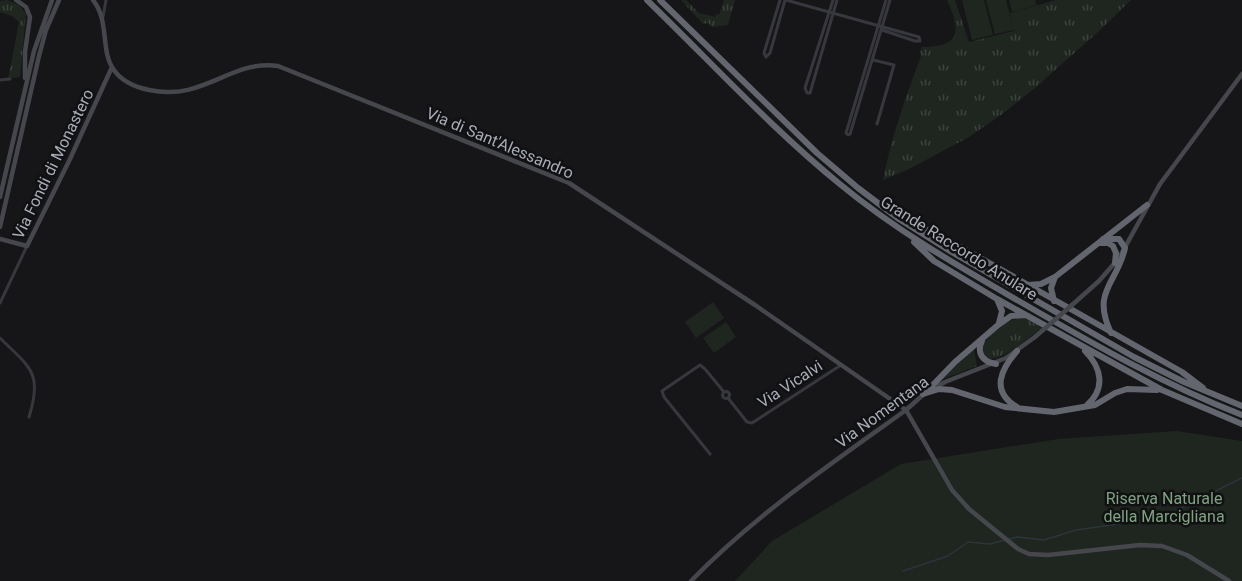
<svg xmlns="http://www.w3.org/2000/svg" width="1242" height="581" font-family="Roboto,sans-serif">
	<defs>
		<pattern id="grass-tufts" width="24" height="20" patternUnits="userSpaceOnUse" patternTransform="scale(1.5)"><rect width="24" height="20" fill="#1e261f"/><path d="M3 7l-1-3M5 7V3M7 7l1-3M15 17l-1-3M17 17v-4M19 17l1-3" fill="none" stroke="#3c433d"/></pattern>
	</defs>
	<rect width="100%" height="100%" fill="#161618"/>
	<path fill="url(#grass-tufts)" d="M7 0 19 5 26 14 20 77 8 79 19 22 12 16 0 12V1Z
		M681 0H686L699 13 715 17 716 14 719 15 724 0H735L728 25 712 27 708 23 703 24Z
		M947 0H955L969 42 1014 31 1010 13 1056 0H1131L1099 31 1035 88 1001 115 969 137 909 169 883 180C891 138 906 96 921 56L920 51 922 47C961 47 961 31 947 0Z
		M1026 318 1042 328C1029 337 1000 364 986 358L982 350C987 332 1008 317 1026 318Z
		M974 349 977 366 938 381Z"/>
	<path fill="#1e261f" d="M962 0H984L993 35 972 40Z
		M986 0H1006L1014 30 995 34Z
		M1009 0H1035L1037 5 1012 12Z
		M713 302 724 318 696 338 685 322Z
		M726 322 736 337 714 353 703 338Z
		M1177 431 1242 441V581H735L772 541 901 464 1058 439Z"/>
	<g fill="none" stroke-linecap="round" stroke-linejoin="round">
		<path stroke="#2c353c" stroke-width="1.5" d="M903 571 948 556 968 542 990 544 1017 537 1044 540 1076 530 1161 518 1242 478"/>
		<path stroke="#37383d" stroke-width="3" d="M780 0 764 53 766 57 770 53 785 0
			M786 0 919 37 920 41H915L882 30
			M833 0 805 88 807 93H810L812 86 837 0
			M886 0 846 133 848 135 850 134 890 0
			M103 17 106 0
			M873 60 894 65 877 124
			M0 80 10 79
			M0 303 27 246
			M0 338C30 368 43 372 29 417
			M722.5 395a3.5 3.5 0 1 1 7 0a3.5 3.5 0 1 1-7 0Z
			M728 398 747 422 752 423 841 365
			M710 454 664 397 662 391 700 365 705 369 724 392"/>
		<path stroke="#45474d" stroke-width="4.5" d="M16 0 26 7 30 17 25 52V78
			M93 0C110 21 100 52 114 70 122 82 135 87 149 90 204 102 231 59 278 66L569 183 755 305 906 410 952 490 969 509 1018 549 1029 554 1048 555 1140 545 1162 546 1187 555 1229 581
			M0 197 34 51 52 0
			M0 227 39 56 46 30 59 0
			M0 239 27 246 70 159 112 67
			M1072 305 1099 281 1119 258 1160 184 1242 74
			M932 389 945 382 1006 358 1035 337
			M691 581C755 515 831 464 906 410L924 394"/>
		<path stroke="#63666e" stroke-width="6" d="M647 0C711 62 772 129 841 185 898 232 960 267 1024 304 1095 345 1165 385 1242 415
			M660 0 817 153 858 188 899 219 950 251 1134 357 1184 382 1242 406
			M904 219 952 242 1182 372 1203 388
			M1103 239H1119L1125 248C1117 284 1091 291 1111 333
			M914 242 934 261 997 299 1162 390 1242 424
			M1099 243H1108L1113 246 1116 253 1115 263
			M1028 285 1041 284 1055 277 1147 205
			M997 299 1002 311 999 323
			M1054 301 1051 288 1055 277
			M982 341C976 353 983 362 996 364
			M1085 351C1102 368 1106 389 1086 406
			M926 392 955 362 998 325 1011 316 1025 315
			M923 394 939 389 952 390 1005 407 1054 412 1095 405 1115 393 1127 389 1157 390
			M1017 407C990 391 1001 369 1017 351"/>
		<path stroke="#45474d" stroke-width="4.5" d="M1035 337 1072 305"/>
	</g>
	<g text-anchor="middle" dominant-baseline="central" stroke-width="5" stroke-linejoin="round" paint-order="stroke">
		<g font-size="16" fill="#a8adb8" stroke="#111113">
			<text transform="translate(500 143) rotate(23)">Via di Sant'Alessandro</text>
			<text transform="translate(53 164) rotate(-64)">Via Fondi di Monastero</text>
			<text transform="translate(959 248) rotate(32)">Grande Raccordo Anulare</text>
			<text transform="translate(790 384) rotate(-33)">Via Vicalvi</text>
			<text transform="translate(882 412) rotate(-36)">Via Nomentana</text>
		</g>
		<g font-size="16" fill="#7fa381" stroke="#111113">
			<text x="1164" y="498">Riserva Naturale<tspan x="1164" dy="18">della Marcigliana</tspan></text>
		</g>
	</g>
</svg>
